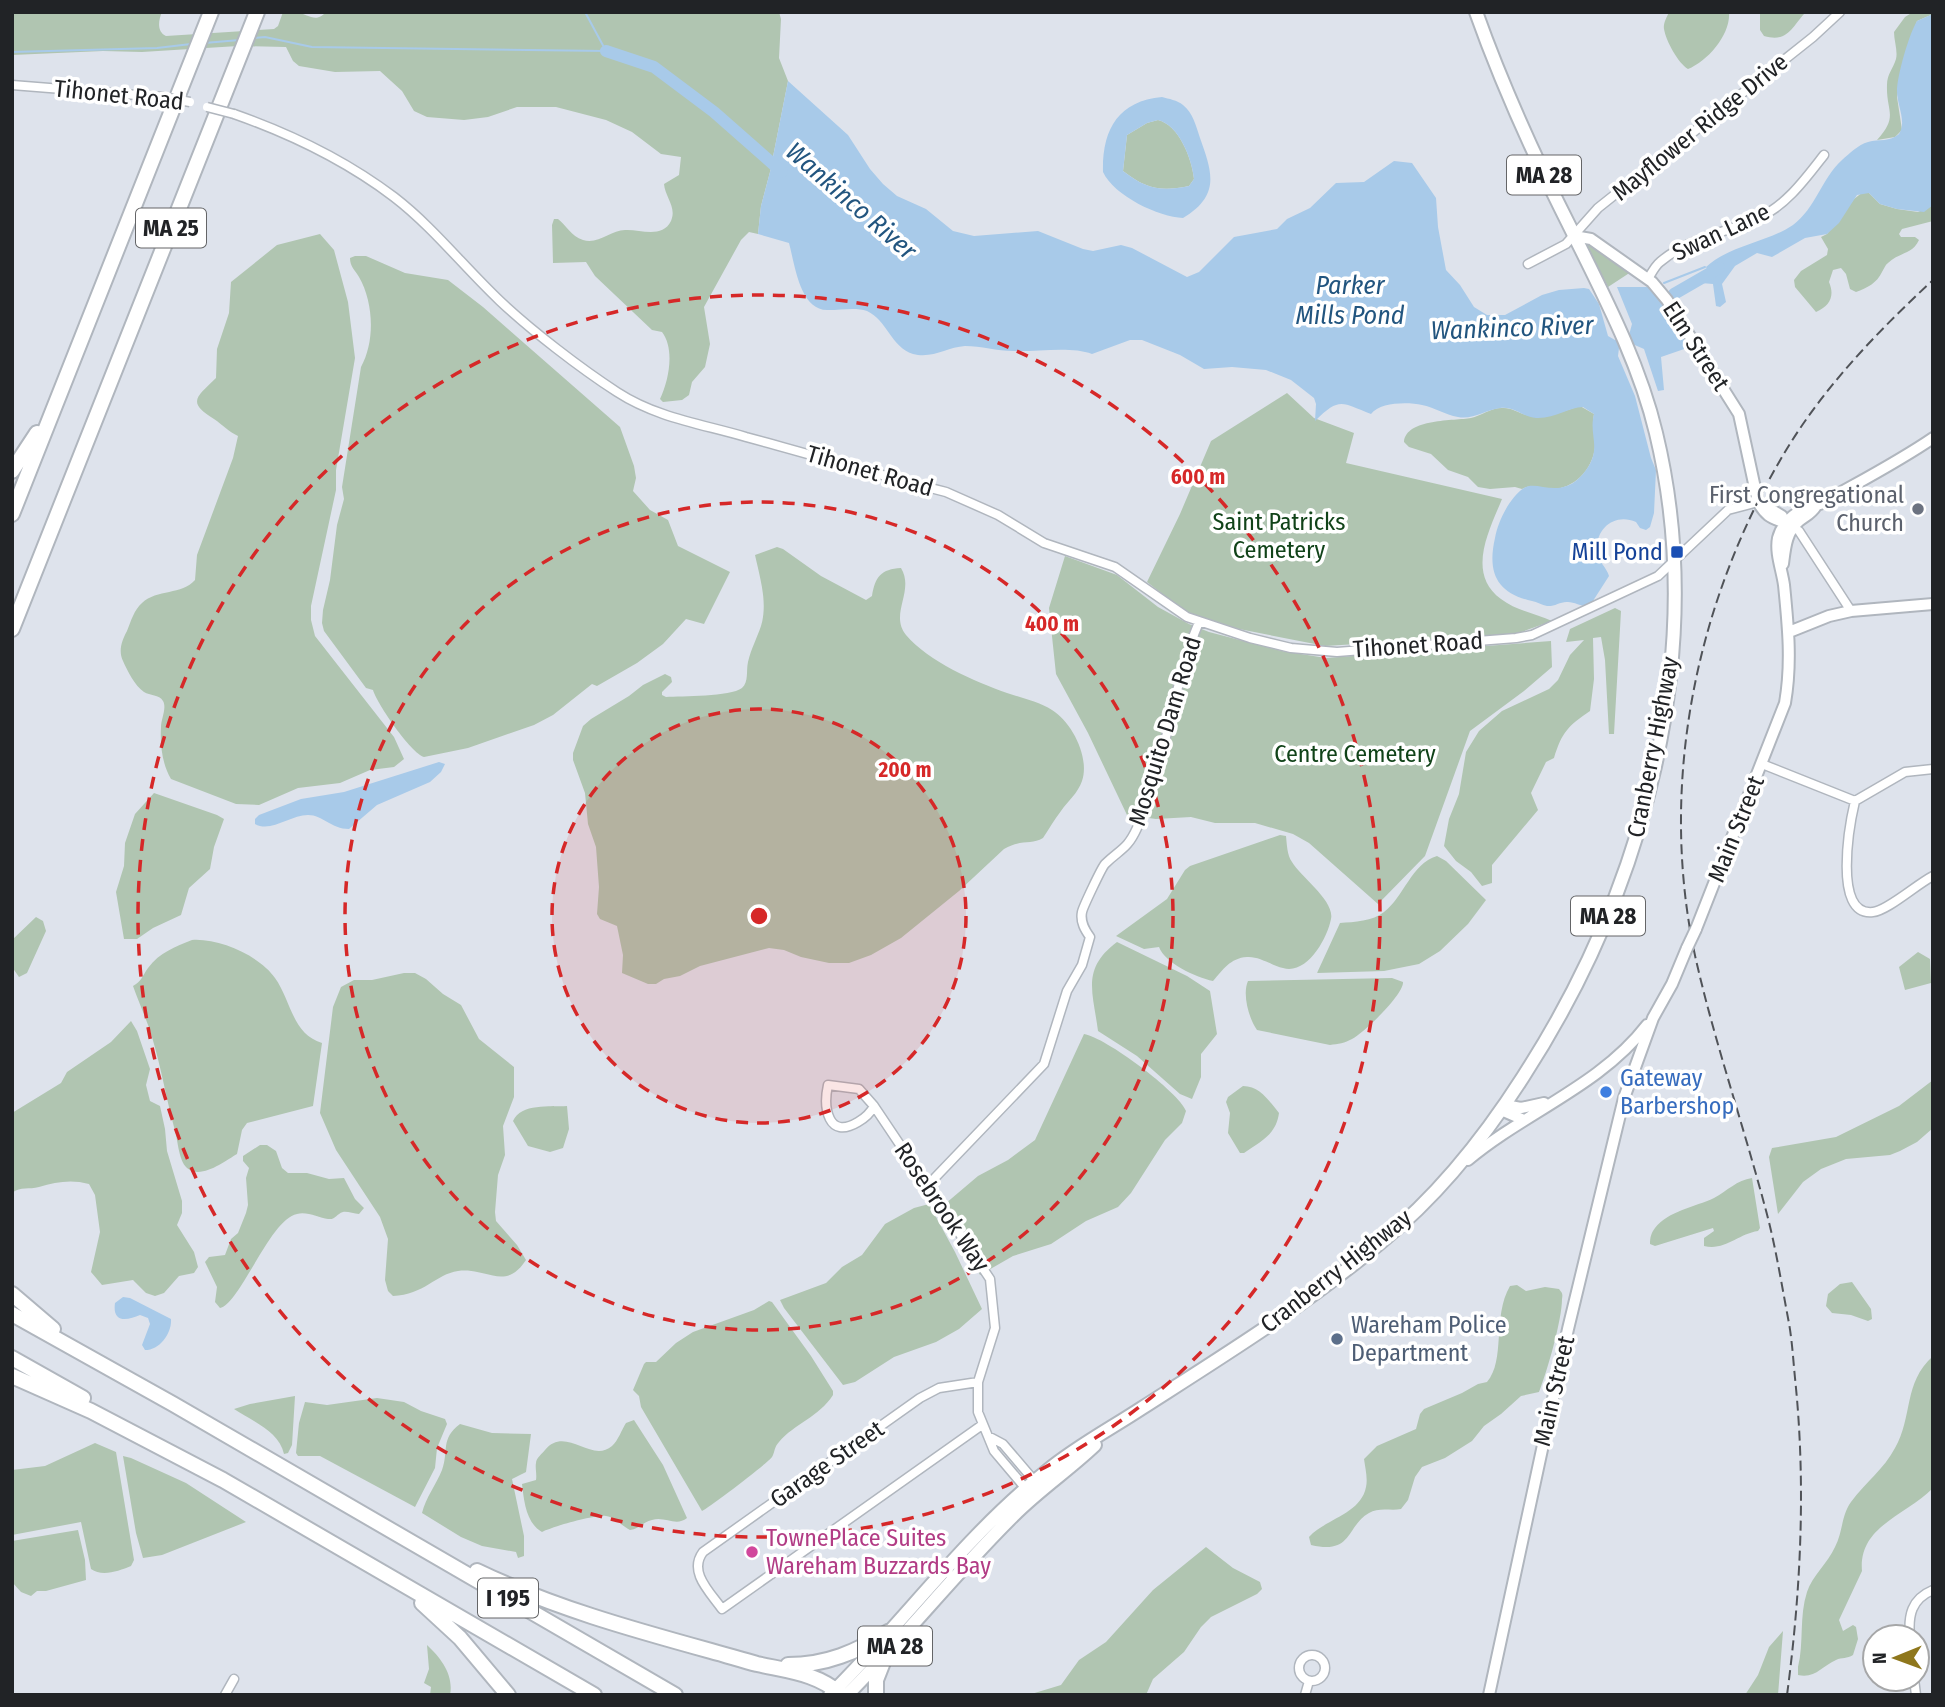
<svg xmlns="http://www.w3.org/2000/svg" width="1945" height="1707" font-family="'Fira Sans Condensed',sans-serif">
	<rect width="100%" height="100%" fill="#dee3ec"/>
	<path fill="#b0c5b1" d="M12 12H162C158 21 157 32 166 36L274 29 278 26 283 12C287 12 292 12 296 12 309 14 315 24 326 12H779L781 19 779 58 788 81 770 172 761 206 758 234 749 232 741 240 704 307 710 344 705 367 692 382 689 395 682 400 663 402 660 399C669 380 675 349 662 332L652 330 595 276 586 262 553 263 552 225 554 219H558C566 225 571 236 583 240 598 245 611 230 625 230 640 229 662 239 671 221 677 207 665 197 664 184L679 175 681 157 661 154 632 132 606 120 556 107H517L488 117 464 120 427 117 414 111 402 91 380 71 335 72 299 66 293 61 286 47 238 46 142 52 103 51 12 55Z
		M1669 12H1729C1731 34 1708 61 1688 69 1678 63 1666 41 1664 29 1663 23 1667 17 1669 12Z
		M1760 12H1806C1792 26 1789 43 1764 36L1760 30Z
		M1913 12 1933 14 1917 21 1904 60 1897 97 1902 130 1895 137 1877 140C1899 116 1886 112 1887 85 1887 74 1893 69 1896 59 1898 51 1894 41 1894 32L1905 17Z
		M1158 120C1179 125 1192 159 1194 179L1189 186C1161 192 1146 189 1123 171L1127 135 1147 123Z
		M1863 192 1869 193 1880 204 1897 209 1918 212 1933 205V221L1902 229 1899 234 1901 237H1915L1919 240C1912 255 1899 252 1888 263 1885 265 1884 269 1882 272 1877 283 1867 288 1856 292L1850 289 1846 274 1841 268 1833 270 1829 282C1835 296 1830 306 1816 312L1795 287 1794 280 1801 271 1827 255 1828 249 1821 237 1827 234 1854 199Z
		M320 234 334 250 348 302 355 358 336 470V490L311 606V620L315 636 394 737 404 759 394 767 370 770 340 783 298 788 259 805 236 804 171 779C162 764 160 744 161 727 161 719 167 708 163 701 159 694 150 696 144 692 135 686 127 670 123 661 118 651 122 640 127 631 131 621 134 610 142 603 157 589 182 595 195 580L197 555 233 458 238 436C229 432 223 425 214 419 186 402 197 397 216 378L217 349 229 313 231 282 277 245Z
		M1581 236 1637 268 1608 287Z
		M355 256H366L405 273 448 280 483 307 620 427 634 466 636 478 633 491 650 510 668 520 678 546 730 572 704 624 686 619 663 644 637 663 597 686 592 684 553 715 534 725 468 748 424 757C411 753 377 704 373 690L366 688 324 631 322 623 323 610 330 580 337 525 344 499 342 487 361 367C375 342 374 303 359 277 355 270 350 267 350 258Z
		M1287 393 1314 418 1354 433 1346 463 1502 499C1489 531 1466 573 1501 599 1515 610 1536 614 1552 621L1516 634 1325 646 1239 629 1184 611 1147 582 1180 514 1211 441Z
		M1580 406 1594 414C1592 423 1595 432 1595 442 1596 464 1578 487 1555 489 1543 490 1532 483 1522 489L1515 487 1490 489 1478 487 1468 477 1448 470 1431 454 1409 447 1404 442C1406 418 1455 421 1471 418 1481 416 1490 408 1502 408 1513 407 1522 416 1533 416 1551 417 1564 411 1580 406Z
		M777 547 783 549 821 576 866 600 872 596C875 577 881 569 901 568 915 591 889 614 906 635 929 662 974 681 1007 693 1022 698 1039 702 1052 710 1072 722 1090 758 1082 781 1078 793 1068 801 1061 811 1054 820 1049 829 1043 838 1031 845 1021 839 1004 849L959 891 901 938 871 955 849 963H829L801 957 784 950 769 948 700 966 680 976 664 979 656 984H648L622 973 623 955 617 926 600 919 597 914 599 887 596 847 588 824 585 793 573 760V753L583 726 591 719 629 696 643 685 665 674 671 677 672 682 662 692V695L666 697C682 696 730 697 742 688 749 682 746 670 748 662 751 649 757 638 761 626 768 603 760 578 755 555Z
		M1065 556 1117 575 1158 607 1189 624 1209 632 1282 651 1326 658 1551 641 1552 667 1524 691 1470 731 1425 856 1378 904 1309 843 1293 834 1255 823H1215L1191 817 1156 819 1127 815 1088 733 1056 674 1049 608Z
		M1615 608 1621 611 1614 734H1609L1605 660 1601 637 1593 638 1594 679 1590 711C1568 726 1562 732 1554 758L1546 762 1531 793 1538 810 1492 865V883L1482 886 1471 872 1456 861 1444 846 1449 819 1459 794 1466 752 1479 731 1502 711 1549 689 1558 680 1570 655 1584 640 1566 642 1570 629Z
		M154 793 217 815 224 819 214 847 210 869 189 888 181 915 153 928 137 939H124L116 892 124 866 125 843 135 814Z
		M1280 835 1286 836C1287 845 1287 855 1292 862 1301 877 1335 901 1331 919 1327 939 1307 975 1283 968 1271 965 1259 956 1247 957 1230 958 1223 970 1213 981 1195 977 1165 963 1159 947L1144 949 1116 936 1167 899 1185 870 1190 866Z
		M1437 856 1446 861 1486 900 1468 924 1440 951 1419 964 1384 971 1317 973 1340 923C1354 922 1373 921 1384 912 1404 897 1411 864 1437 856Z
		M36 917 43 921 46 931 27 973 19 977 12 967V940Z
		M192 940C219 938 260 956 275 978 291 1000 292 1034 322 1043L313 1106 247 1123 242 1130 237 1154C225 1161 201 1180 187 1168 178 1160 178 1138 174 1127 166 1097 161 1067 152 1037 147 1020 139 1003 133 986 141 982 143 975 148 968 160 952 175 947 192 940Z
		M1117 942 1187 976 1210 991 1217 1034 1201 1054V1077L1192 1099 1180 1094 1137 1056 1098 1031C1093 992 1081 969 1117 942Z
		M1918 952 1930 959 1931 983 1905 990 1899 967Z
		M404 973H415L426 979 443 994 461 1005 479 1039 514 1067V1097L503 1126 505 1155 498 1175 495 1212 496 1221 517 1245 526 1260C505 1292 487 1267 458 1271 436 1274 424 1295 393 1296L388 1291 385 1280 388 1239 380 1217 336 1150 320 1113 333 1007 341 987 354 980H372Z
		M1392 978 1403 982C1404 994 1364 1033 1352 1039 1345 1043 1338 1044 1330 1045L1257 1030C1249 1019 1242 994 1248 981Z
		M131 1021 137 1031 150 1069 146 1085 150 1101 160 1106 165 1129 167 1151 182 1201V1213L177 1225 194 1252 198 1267 194 1273 179 1276 164 1293 155 1296 146 1293 133 1280 102 1285 91 1272 100 1232 95 1195 89 1184C71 1179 56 1182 39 1187 29 1190 21 1186 12 1193V1113L61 1083 67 1072 111 1042Z
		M1084 1034C1105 1037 1179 1092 1186 1111L1182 1123 1165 1140 1131 1193 1118 1207 1086 1221 1051 1244 1013 1256 980 1275 945 1204 978 1176 1008 1160 1035 1140Z
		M1933 1080V1128L1917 1142 1900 1151 1890 1155 1846 1159 1821 1169 1803 1182 1778 1214 1769 1157 1772 1148 1836 1137 1899 1106Z
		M1243 1086C1260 1086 1269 1101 1279 1113 1276 1135 1261 1141 1244 1153H1240L1228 1133 1230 1113 1226 1102 1228 1097Z
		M567 1106 569 1129 563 1148 550 1152 528 1146 513 1121C521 1103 550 1107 567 1106Z
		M260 1145H267L276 1151 282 1168 288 1173H307L329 1179 344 1178 355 1199 364 1208 359 1214C354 1214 347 1211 343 1212 336 1214 336 1220 328 1219 319 1218 307 1211 297 1214 270 1219 240 1304 220 1308L215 1302 217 1287 205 1262 209 1257 225 1255 231 1239 238 1233 246 1213 248 1205 246 1178 249 1168 243 1161V1156Z
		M1752 1178 1760 1228 1758 1231C1738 1234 1725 1251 1704 1246V1238L1714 1231 1713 1228 1655 1246 1650 1244C1650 1238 1651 1233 1655 1228 1668 1211 1695 1207 1714 1198 1727 1191 1737 1180 1752 1178Z
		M929 1204 955 1252 982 1309 959 1329 936 1342 894 1357 855 1382 843 1385 784 1308 780 1300 826 1283 842 1267 862 1255 885 1224 914 1208Z
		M1852 1282 1871 1309 1872 1319 1868 1321 1851 1315 1832 1313 1826 1306 1828 1294 1840 1284Z
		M1517 1285 1526 1291 1545 1287 1559 1289C1562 1293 1563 1293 1562 1299 1562 1320 1547 1372 1539 1392L1521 1396 1501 1414 1484 1426 1472 1441 1445 1458 1422 1467 1415 1477 1408 1500 1401 1509C1391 1511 1378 1507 1369 1513 1346 1526 1353 1555 1311 1545L1309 1537C1325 1519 1361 1514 1366 1487 1368 1478 1365 1467 1364 1459L1377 1446 1416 1429 1420 1414 1424 1409 1462 1393 1478 1384 1487 1382C1506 1360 1492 1317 1510 1286Z
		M769 1301 772 1302 811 1356 833 1391V1395C819 1417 794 1424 779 1442 774 1447 775 1452 772 1457 769 1462 709 1508 702 1511L641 1407 639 1396 633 1390 644 1364 646 1362H656L676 1343 693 1332 754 1310Z
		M1933 1356V1488C1907 1515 1858 1526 1862 1571L1839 1620 1843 1631 1853 1625 1856 1627 1858 1639 1853 1655C1847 1659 1842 1657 1836 1660 1822 1666 1815 1679 1798 1675V1667C1804 1643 1799 1616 1807 1592 1812 1576 1828 1563 1835 1547 1843 1532 1841 1516 1851 1502 1865 1483 1884 1469 1895 1448 1913 1417 1903 1383 1933 1356Z
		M295 1396 292 1445 288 1453 284 1454C279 1431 252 1421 234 1409L250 1404Z
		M377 1398 404 1402 421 1411 445 1419 447 1424 437 1448 435 1468 415 1507 320 1456H298L296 1453 299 1423 305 1402 327 1405Z
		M634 1420 663 1465 687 1518C676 1527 665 1516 652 1520 643 1522 639 1529 630 1530 622 1526 615 1517 606 1516 597 1514 551 1527 542 1532 526 1523 524 1501 522 1484L536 1480C537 1474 535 1468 536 1463 536 1458 542 1454 545 1450 566 1425 591 1464 612 1446 618 1441 622 1429 626 1423Z
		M460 1424 492 1433 531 1434 526 1472 512 1479 524 1536V1556L518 1558 516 1552 482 1546 461 1537 422 1513C426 1497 436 1485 442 1470 449 1451 440 1439 460 1424Z
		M95 1443 116 1452 134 1560 131 1566C119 1571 102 1577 91 1569L81 1522 12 1535V1470L45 1466Z
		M123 1456 131 1458 186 1483 246 1522 162 1555 143 1558 136 1533Z
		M78 1530 85 1560 86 1580 46 1591H37L31 1596 21 1592 12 1582V1541Z
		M1206 1547 1233 1568 1260 1582 1262 1589 1257 1594 1211 1617 1201 1627 1184 1652 1153 1679 1146 1695H1028L1061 1685 1079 1660 1106 1642 1153 1590Z
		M1783 1631 1778 1695H1745L1758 1675 1769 1647Z
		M427 1645C441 1658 454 1675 450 1695H430L431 1687 424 1683 429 1669Z"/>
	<path fill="#a8cae9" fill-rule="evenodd" d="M1933 14V205L1924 212 1897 209 1880 204 1869 193 1857 195 1839 223 1827 234 1805 238 1772 257 1757 253 1735 266 1722 284 1726 302 1720 307 1716 306 1713 284 1701 283 1709 273 1706 267C1730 245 1766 243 1793 225 1815 209 1822 178 1842 160 1850 153 1858 145 1868 142 1879 139 1890 142 1899 134 1907 121 1897 106 1897 91 1897 76 1909 34 1917 21Z
		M788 81 848 135 870 169 883 184 897 196 926 209 953 231 974 236 1038 231 1083 249 1093 251 1121 245 1132 248 1187 277 1199 272 1234 237 1277 229 1287 219 1310 208 1336 183 1364 182 1394 161 1412 163 1436 198 1438 227 1446 270 1460 285 1474 307 1487 315H1505L1542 295 1559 290 1584 288 1589 289 1599 304 1608 336 1615 340 1629 335 1632 324 1617 287H1649L1655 292 1690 347 1661 357 1664 390 1658 391 1644 349 1630 343 1619 348 1618 356 1635 396 1651 458 1656 470 1654 513 1650 527 1646 530 1640 528 1636 522C1615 513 1595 528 1597 552 1598 561 1607 568 1609 576L1591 604 1588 607C1581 606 1574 602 1568 602 1561 601 1554 607 1547 606 1542 605 1537 602 1532 601 1497 593 1487 573 1495 538 1498 521 1510 497 1524 488 1537 479 1560 501 1583 474 1604 449 1588 437 1594 414L1583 407C1569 407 1555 419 1536 418 1523 417 1514 406 1500 408 1485 410 1473 420 1458 417 1445 415 1434 407 1422 405 1408 402 1380 402 1371 414 1342 403 1340 396 1315 421L1316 404 1314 398 1291 380 1266 370 1232 367 1204 369 1180 355 1142 340H1130L1092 354C1071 346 1037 352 1013 351 997 351 981 346 965 346 947 347 933 359 913 354 891 347 887 320 867 311 856 307 841 310 829 310 800 312 795 265 789 243L758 234 761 206 770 172Z
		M1162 97C1169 99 1177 100 1183 105 1193 113 1196 126 1200 138 1212 172 1221 195 1183 218 1159 217 1114 196 1103 172 1102 130 1118 101 1162 97ZM1158 120C1179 125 1192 159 1194 179L1189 186C1161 192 1146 189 1123 171L1127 135 1147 123Z
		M439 762 445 764 441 772 430 782 377 805 349 829C331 829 323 815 308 815 290 815 271 833 255 824V819L259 815 301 799 344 792Z
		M123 1297 130 1298 171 1319C172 1333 160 1350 145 1350L142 1345 150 1324 148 1318 140 1315C128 1320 112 1324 115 1303Z"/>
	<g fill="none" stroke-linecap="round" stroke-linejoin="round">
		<path stroke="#a8cae9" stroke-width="2" d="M253 38 265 37 312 47 606 51 585 12
			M204 43 240 40
			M12 52 157 48 191 44
			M1664 283 1705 267"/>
		<path stroke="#a8cae9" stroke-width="12" d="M606 51 654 67 714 112 782 172
			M1674 294 1719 268"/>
		<g stroke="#b0b6be" stroke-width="11">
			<path id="minor" d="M12 85 162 97
				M234 114C291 134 345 160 394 197 433 227 464 267 500 301 532 331 580 368 617 392 657 418 702 424 746 437 813 455 879 475 946 492L998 515 1044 543 1115 567 1187 617 1250 638 1291 648 1337 652 1516 638 1532 635 1658 576 1728 510 1758 502
				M1528 264 1566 244 1598 208 1813 37 1840 12
				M1648 279C1651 274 1655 266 1660 262 1688 238 1726 233 1758 218 1786 206 1806 178 1824 155
				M1793 527 1799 531 1851 611
				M1762 764 1855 801
				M1933 769 1905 772 1855 801C1850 822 1832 917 1873 912 1887 911 1917 884 1933 876
				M828 1085 859 1089 874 1106C870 1114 865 1118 858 1122 828 1140 823 1108 828 1085Z
				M874 1106 990 1279 995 1328 978 1382V1412L994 1451 1027 1490
				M928 1185 1044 1064 1067 991 1082 965 1090 937C1085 930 1080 922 1082 912 1083 907 1102 867 1105 864 1120 849 1127 850 1137 828 1167 763 1171 688 1199 622
				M978 1382 939 1388 920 1398 703 1552C688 1572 710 1592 722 1609L982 1425
				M988 1436 1003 1444 1038 1485
				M1910 1637C1908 1616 1911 1599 1933 1590
				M1299 1668a13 13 0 1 1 26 0a13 13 0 1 1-26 0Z
				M1914 1679 1916 1695
				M225 1695 234 1679
				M1305 1695 1309 1681"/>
		</g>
		<g stroke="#b0b6be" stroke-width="14">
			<path id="secondary" d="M1574 236 1591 239 1652 282 1667 300 1739 414 1758 502C1769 522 1776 517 1793 527
				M1760 503 1782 516 1783 522
				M1783 564C1785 548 1786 532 1799 521 1805 516 1811 514 1816 506
				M1789 632 1829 616 1851 611 1933 604
				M1696 929 1785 703C1792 663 1788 625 1784 585 1782 570 1775 553 1778 538 1781 527 1788 519 1797 513 1805 508 1814 507 1822 503 1859 482 1898 462 1933 438
				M1505 1105 1521 1108 1544 1103
				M1501 1110 1524 1120
				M1468 1160C1525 1112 1600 1086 1647 1025
				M1489 1695 1568 1329 1624 1098 1653 1018 1672 984 1687 948"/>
		</g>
		<g stroke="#b0b6be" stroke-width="16">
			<path id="primary" d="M830 1695C904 1622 965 1536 1047 1471 1076 1447 1110 1429 1142 1408 1223 1356 1307 1304 1381 1242 1438 1196 1484 1138 1523 1077 1644 890 1709 653 1656 433 1639 362 1604 296 1572 231 1536 160 1503 88 1476 12
				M847 1695C905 1637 956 1572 1014 1515 1040 1489 1070 1469 1095 1445"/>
		</g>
		<g stroke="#b0b6be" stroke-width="18">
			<path id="motorway" d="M12 471 37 433
				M12 514 211 12
				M12 629 257 12
				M12 1294 53 1329
				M12 1314 173 1404 675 1695
				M12 1358 83 1398
				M12 1376 91 1411 223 1480 594 1695
				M477 1571C552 1607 631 1629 711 1651 726 1655 742 1660 757 1664 788 1671 817 1673 842 1695
				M422 1603 460 1638 508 1695
				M788 1665C826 1665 857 1652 888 1632
				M876 1695V1680L885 1657"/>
		</g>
		<use href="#minor" stroke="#fff" stroke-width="8"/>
		<use href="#secondary" stroke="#fff" stroke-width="10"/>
		<use href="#primary" stroke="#fff" stroke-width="12"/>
		<use href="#motorway" stroke="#fff" stroke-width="14"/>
		<path stroke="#505358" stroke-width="2" stroke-dasharray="10 5" stroke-linecap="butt" d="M1787 1695C1801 1590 1806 1483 1795 1378 1793 1358 1792 1338 1788 1318 1781 1281 1775 1243 1765 1207 1743 1124 1715 1043 1696 960 1658 789 1694 607 1782 457 1821 390 1876 333 1933 280"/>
		<g stroke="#b0b6be" stroke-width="11" stroke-linecap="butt">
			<path id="minor-bridge" d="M162 97 190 102
				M207 107 234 114"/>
		</g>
		<g stroke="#b0b6be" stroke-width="14" stroke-linecap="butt">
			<path id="secondary-bridge" d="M1687 948 1696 929"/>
		</g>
		<use href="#minor-bridge" stroke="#fff" stroke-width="8"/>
		<use href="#secondary-bridge" stroke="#fff" stroke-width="10"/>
	</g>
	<circle cx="759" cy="916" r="207" fill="#d62828" fill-opacity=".12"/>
	<g fill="none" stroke="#d62828" stroke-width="3.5" stroke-dasharray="12 9">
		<circle cx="759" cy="916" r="207"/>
		<circle cx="759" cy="916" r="414"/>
		<circle cx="759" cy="916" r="621"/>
	</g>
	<circle fill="#6b7280" stroke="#fff" stroke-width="2.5" cx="1918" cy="509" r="7"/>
	<rect fill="#1a4fb4" stroke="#fff" stroke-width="2.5" x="1670" y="545" width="14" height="14" rx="3.5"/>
	<circle fill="#3f7fe0" stroke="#fff" stroke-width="2.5" cx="1606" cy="1092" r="7"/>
	<circle fill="#5c6f8a" stroke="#fff" stroke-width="2.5" cx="1337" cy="1339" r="7"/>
	<circle fill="#d1479c" stroke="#fff" stroke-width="2.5" cx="752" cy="1552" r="7"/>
	<g text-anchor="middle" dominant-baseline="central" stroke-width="7" stroke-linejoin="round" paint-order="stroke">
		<g fill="#fff" stroke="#646567" stroke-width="2">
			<rect x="1507" y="155.5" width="74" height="39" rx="5"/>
			<rect x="136" y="208.5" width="70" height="39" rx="5"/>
			<rect x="1571" y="896.5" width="74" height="39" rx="5"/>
			<rect x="478" y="1578.5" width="60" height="39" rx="5"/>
			<rect x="858" y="1626.5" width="74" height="39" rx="5"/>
		</g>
		<g font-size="23" font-weight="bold" fill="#212326">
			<text x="1544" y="175">MA 28</text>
			<text x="171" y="228">MA 25</text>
			<text x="1608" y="916">MA 28</text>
			<text x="508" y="1598">I 195</text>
			<text x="895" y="1646">MA 28</text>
		</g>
		<g font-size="24" fill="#212326" stroke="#fff">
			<text transform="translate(119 95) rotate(6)">Tihonet Road</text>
			<text transform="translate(1700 127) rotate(-39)">Mayflower Ridge Drive</text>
			<text transform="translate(1721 232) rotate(-25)">Swan Lane</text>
			<text transform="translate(1696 346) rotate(57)">Elm Street</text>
			<text transform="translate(870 471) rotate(16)">Tihonet Road</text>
			<text transform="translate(1418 645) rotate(-4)">Tihonet Road</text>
			<text transform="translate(1165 731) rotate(-73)">Mosquito Dam Road</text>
			<text transform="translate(1653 747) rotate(-79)">Cranberry Highway</text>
			<text transform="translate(1736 829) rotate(-68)">Main Street</text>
			<text transform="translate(942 1207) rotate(56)">Rosebrook Way</text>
			<text transform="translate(1336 1271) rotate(-38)">Cranberry Highway</text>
			<text transform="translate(1554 1391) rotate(-77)">Main Street</text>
			<text transform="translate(827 1464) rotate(-35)">Garage Street</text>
		</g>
		<g font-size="24" fill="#5b616d" stroke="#fff" text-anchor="end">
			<text x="1904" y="495">First Congregational<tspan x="1904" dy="28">Church</tspan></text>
		</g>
		<g font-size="24" fill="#114319" stroke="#fff">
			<text x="1279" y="522">Saint Patricks<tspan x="1279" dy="28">Cemetery</tspan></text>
			<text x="1355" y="754">Centre Cemetery</text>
		</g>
		<g font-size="24" fill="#164399" stroke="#fff" text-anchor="end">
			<text x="1663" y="552">Mill Pond</text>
		</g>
		<g font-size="24" fill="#366cbe" stroke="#fff" text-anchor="start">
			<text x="1620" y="1078">Gateway<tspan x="1620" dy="28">Barbershop</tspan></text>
		</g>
		<g font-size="24" fill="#4e5e75" stroke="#fff" text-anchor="start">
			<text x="1351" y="1325">Wareham Police<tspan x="1351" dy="28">Department</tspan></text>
		</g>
		<g font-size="24" fill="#b23c85" stroke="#fff" text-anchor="start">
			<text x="766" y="1538">TownePlace Suites<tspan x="766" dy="28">Wareham Buzzards Bay</tspan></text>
		</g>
		<g font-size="26" font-style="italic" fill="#22557f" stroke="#fff">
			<text transform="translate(851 201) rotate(41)">Wankinco River</text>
			<text x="1350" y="285">Parker<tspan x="1350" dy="30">Mills Pond</tspan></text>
			<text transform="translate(1512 328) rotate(-2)">Wankinco River</text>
		</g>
	</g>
	<circle cx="759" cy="916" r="10" fill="#d62828" stroke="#fff" stroke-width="3.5"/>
	<g font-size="21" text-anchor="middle" font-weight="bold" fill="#d62828" stroke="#fff" stroke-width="7" stroke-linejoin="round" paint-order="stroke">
		<text x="1198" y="484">600 m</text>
		<text x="1052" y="631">400 m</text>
		<text x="905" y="777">200 m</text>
	</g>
	<rect width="1945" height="1707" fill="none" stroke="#212326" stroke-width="28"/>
	<g transform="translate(1896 1658) rotate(269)"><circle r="33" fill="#ffffff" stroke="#a6a7a8" stroke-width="2"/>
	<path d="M0-5L12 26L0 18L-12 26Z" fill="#8f771c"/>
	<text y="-10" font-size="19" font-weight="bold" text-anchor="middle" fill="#212326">N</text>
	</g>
</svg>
